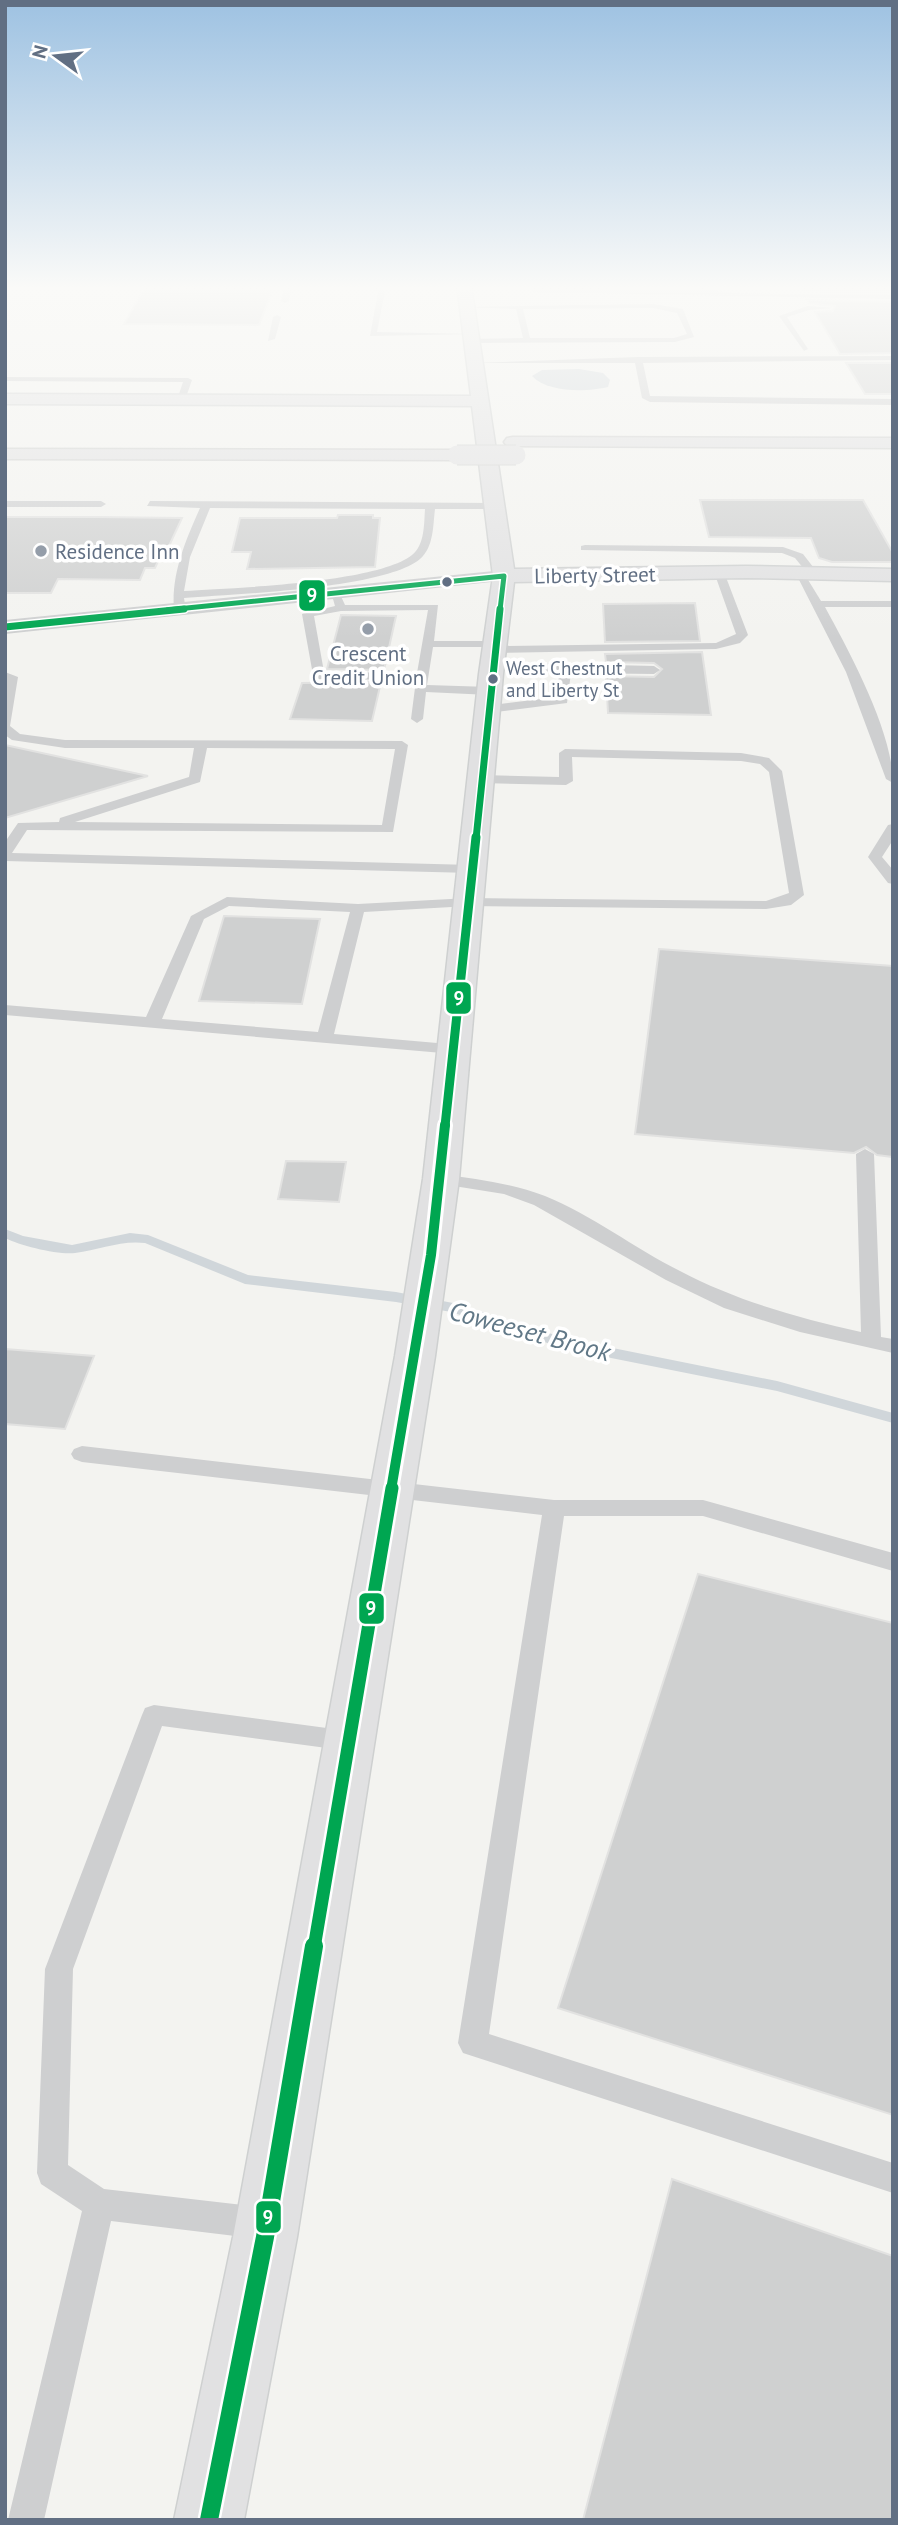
<svg xmlns="http://www.w3.org/2000/svg" width="898" height="2525" font-family="'PT Sans',sans-serif">
	<rect width="100%" height="100%" fill="#f3f3f0"/>
	<path fill="#d0d6da" d="M579 369 603 373 610 380 608 387C587 392 548 393 532 376L542 370Z"/>
	<g fill="none" stroke-linecap="round" stroke-linejoin="round">
		<path fill="#d0d6da" fill-rule="evenodd" d="M5 1229 23 1236 72 1245 130 1233 148 1235 248 1275 396 1292 453 1303 568 1339 777 1381 893 1413V1423L777 1391 566 1349 451 1312 396 1302 245 1284 145 1243C121 1240 99 1250 75 1253 58 1255 21 1246 5 1238Z"/>
	</g>
	<path fill="#cfd0d0" stroke="#e2e2e1" stroke-width="2" d="M146 285 274 286 259 325 124 324Z
		M798 285H893V292L802 291Z
		M807 300 893 302V353L840 354 815 312 833 311 835 306 809 303Z
		M846 363H893V394H865Z
		M700 500H863L893 553V562H832L819 558 811 538 709 537Z
		M338 515H373V518H380L375 567 247 569 251 552H232L240 518H337Z
		M5 517H97L182 518 163 559H159L155 568H145L140 580 58 579 51 593H5Z
		M695 603 700 641 605 642 603 604Z
		M341 615 396 616 384 670 327 669Z
		M702 652 711 715 608 713 606 676 654 677 662 669 654 663 606 662 605 654Z
		M381 682 372 721 290 719 302 683Z
		M5 745 148 776 5 818Z
		M224 916 320 919 302 1004 199 1001Z
		M659 949 893 966V1157L877 1155 866 1147 854 1153 635 1134Z
		M286 1161 346 1162 339 1202 278 1199Z
		M5 1349 94 1356 65 1429 5 1424Z
		M698 1574 893 1623V2115L558 2008Z
		M672 2179 893 2256V2520H583Z"/>
	<g fill="none" stroke-linecap="round" stroke-linejoin="round">
		<g stroke="#ced0d0" stroke-width="3">
			<path id="secondary" d="M457 285H471L514 569 746 566 893 569V581L746 578 514 582 503 674 459 1179 435 1356 297 2237 244 2520H174L233 2237 395 1356 423 1179 479 674 493 576 472 406 5 404V394L471 396Z"/>
		</g>
		<g stroke="#d0d1d0" stroke-width="3">
			<path id="motorway" d="M513 437 893 438V448L507 446 504 442 507 438Z
				M5 449 457 450 466 455 457 460 5 459Z"/>
		</g>
		<path fill="#cecfd0" fill-rule="evenodd" d="M285 285H292L289 301 285 303 281 301Z
			M368 285H377L385 291 377 332 474 334 370 336 378 292Z
			M529 285 536 288 699 289 698 285H705L707 289 731 293 893 295V299L533 292Z
			M653 304 683 309 694 337 675 342 472 343 469 339 523 338 516 309 462 307ZM653 308 677 313 687 334 674 338H530L523 309Z
			M808 306 833 308 809 310 787 317 808 349 804 351 779 316Z
			M277 315 281 317 275 339 268 341 273 317Z
			M893 356V360L643 363 650 396 893 399V405L650 402 642 398 635 363H473L638 357Z
			M5 377 188 378 192 380 185 400 181 403 177 400 183 382 5 381Z
			M5 501H101L106 504 101 507H5Z
			M150 501 496 503 501 506 496 509H435C433 525 434 547 420 559 384 589 234 594 184 598L186 611 180 614 174 611C171 574 185 542 200 508L147 506ZM210 508 425 509C424 523 425 545 412 555 377 583 233 588 184 591L190 557Z
			M585 545 783 547 803 554 817 572 808 574 795 558 782 553 581 550V546Z
			M719 569 724 572 748 635 740 643 716 649 494 653 488 650 490 647H433L427 685 490 687 496 691 490 695 426 692 423 719 417 723 411 719 416 680 319 679 313 675 302 614 335 606 331 592H339L345 605H438L434 641H495L501 644 499 646 716 643 736 634 714 572ZM428 610 417 673 324 672 314 616 341 611Z
			M794 570H802L821 601H893V607H825C850 653 893 732 893 783L886 779 846 672Z
			M492 662 654 666 660 670 654 674 571 673 567 703 488 713 482 709 484 706 557 697 559 672 488 668 486 666Z
			M5 672 18 677 10 726 20 734 65 740 402 741 408 745 393 832 27 830 12 853 472 865 479 869 472 873 5 861V842L18 823 59 822 60 818 189 777 194 748H65L12 740 5 735ZM207 748 395 749 382 825 75 822 200 782Z
			M565 749 741 753 769 758 782 771 804 895 791 905 766 909 469 906 364 912 334 1034 460 1045 462 1049 454 1054 5 1015V1005L146 1017 191 916 227 897 358 904 469 898 766 901 789 893 769 772 760 764 741 761 572 757 573 781 566 785 481 783 474 779 481 775 559 777V753ZM229 906 350 912 318 1032 162 1019 204 919Z
			M893 824V840L882 857 893 870V884L888 883 868 857 888 825Z
			M865 1149 874 1154 881 1337 893 1339V1353L800 1332 724 1308 666 1280 534 1205 504 1194 435 1183 432 1179 441 1174C476 1179 511 1183 545 1196 592 1215 634 1248 680 1271 737 1301 798 1318 861 1332L856 1154Z
			M82 1446 554 1500H703L893 1553V1571L703 1516H564L489 2034 893 2163V2193L463 2053 458 2043 542 1515 82 1462 74 1459 71 1454 74 1449Z
			M154 1705 349 1731 358 1734 362 1741 358 1748 349 1751 162 1726 73 1969 68 2165 104 2189 260 2207 271 2212 276 2223 271 2234 260 2239 111 2221 44 2520H8L82 2211 41 2184 37 2173 45 1969 142 1715 145 1708Z"/>
		<path fill="#cecfd0" fill-rule="evenodd" d="M504 570 515 576 511 580 5 634V620Z"/>
		<use href="#secondary" fill="#e1e1e2" fill-rule="evenodd"/>
		<use href="#motorway" fill="#e1e1e2" fill-rule="evenodd"/>
		<g stroke="#d0d1d0" stroke-width="21" stroke-linecap="butt">
			<path id="motorway-bridge" d="M457 455H516"/>
		</g>
		<use href="#motorway-bridge" stroke="#e1e1e2" stroke-width="19"/>
		<g stroke="#fff" stroke-width="8">
			<path id="bus-1-far5" d="M167 610 504 576 500 610"/>
		</g>
		<g stroke="#fff" stroke-width="10">
			<path id="bus-1-far4" d="M5 627 184 609
				M476 839 500 609"/>
		</g>
		<g stroke="#fff" stroke-width="13">
			<path id="bus-1-far3" d="M445 1126 476 837"/>
		</g>
		<g stroke="#fff" stroke-width="16">
			<path id="bus-1-far2" d="M391 1490 431 1255 445 1125"/>
		</g>
		<g stroke="#fff" stroke-width="18">
			<path id="bus-1-far1" d="M314 1948 392 1488"/>
		</g>
		<g stroke="#fff" stroke-width="23">
			<path id="bus-1" d="M209 2520 265 2237 314 1946"/>
		</g>
		<use href="#bus-1-far5" stroke="#00a651" stroke-width="5"/>
		<use href="#bus-1-far4" stroke="#00a651" stroke-width="7"/>
		<use href="#bus-1-far3" stroke="#00a651" stroke-width="9"/>
		<use href="#bus-1-far2" stroke="#00a651" stroke-width="10"/>
		<use href="#bus-1-far1" stroke="#00a651" stroke-width="13"/>
		<use href="#bus-1" stroke="#00a651" stroke-width="18"/>
	</g>
	<linearGradient id="sky" x2="0" y2="1"><stop stop-color="#9ec2e2"/><stop offset="0.45" stop-color="#fafaf8"/><stop offset="1" stop-color="#fafaf8" stop-opacity="0"/></linearGradient>
	<rect width="898" height="639" fill="url(#sky)"/>
	<g fill="#949da9" stroke="#fff" stroke-width="2.5">
		<circle cx="41" cy="551" r="7"/>
		<circle cx="368" cy="629" r="7"/>
	</g>
	<g fill="#616f83" stroke="#fff" stroke-width="2.5">
		<circle cx="447" cy="582" r="6"/>
		<circle cx="493" cy="679" r="6"/>
	</g>
	<g text-anchor="middle" dominant-baseline="central" stroke-width="7" stroke-linejoin="round" paint-order="stroke">
		<g font-size="19" fill="#616f83" stroke="#fff" text-anchor="start">
			<text x="506" y="668">West Chestnut<tspan x="506" dy="22">and Liberty St</tspan></text>
		</g>
		<g font-size="21" fill="#616f83" stroke="#fff" text-anchor="start">
			<text x="55" y="551">Residence Inn</text>
			<text x="368" y="653" text-anchor="middle">Crescent<tspan x="368" dy="24">Credit Union</tspan></text>
		</g>
		<g font-size="21" fill="#616f83" stroke="#fff">
			<text transform="translate(595 575) rotate(-1)">Liberty Street</text>
		</g>
		<g font-size="26" font-style="italic" fill="#617887" stroke="#fff">
			<text transform="translate(530 1331) rotate(15)">Coweeset Brook</text>
		</g>
	</g>
	<g stroke="#fff" stroke-width="2.5">
		<rect x="298" y="579" width="28" height="33" rx="7" fill="#00a651"/>
		<rect x="445" y="981" width="27" height="34" rx="7" fill="#00a651"/>
		<rect x="358" y="1592" width="27" height="33" rx="7" fill="#00a651"/>
		<rect x="255" y="2200" width="27" height="34" rx="7" fill="#00a651"/>
	</g>
	<g font-size="19" text-anchor="middle" font-weight="bold" fill="#fff">
		<text x="312" y="602">9</text>
		<text x="459" y="1005">9</text>
		<text x="371" y="1615">9</text>
		<text x="268" y="2224">9</text>
	</g>
	<rect width="898" height="2525" fill="none" stroke="#616f83" stroke-width="14"/>
	<g transform="translate(56 56) rotate(285)" stroke="#ffffff" stroke-width="5" paint-order="stroke">
	<path d="M0-5L12 26L0 18L-12 26Z" fill="#616f83"/>
	<text y="-10" font-size="19" font-weight="bold" text-anchor="middle" fill="#616f83">N</text>
	</g>
</svg>
